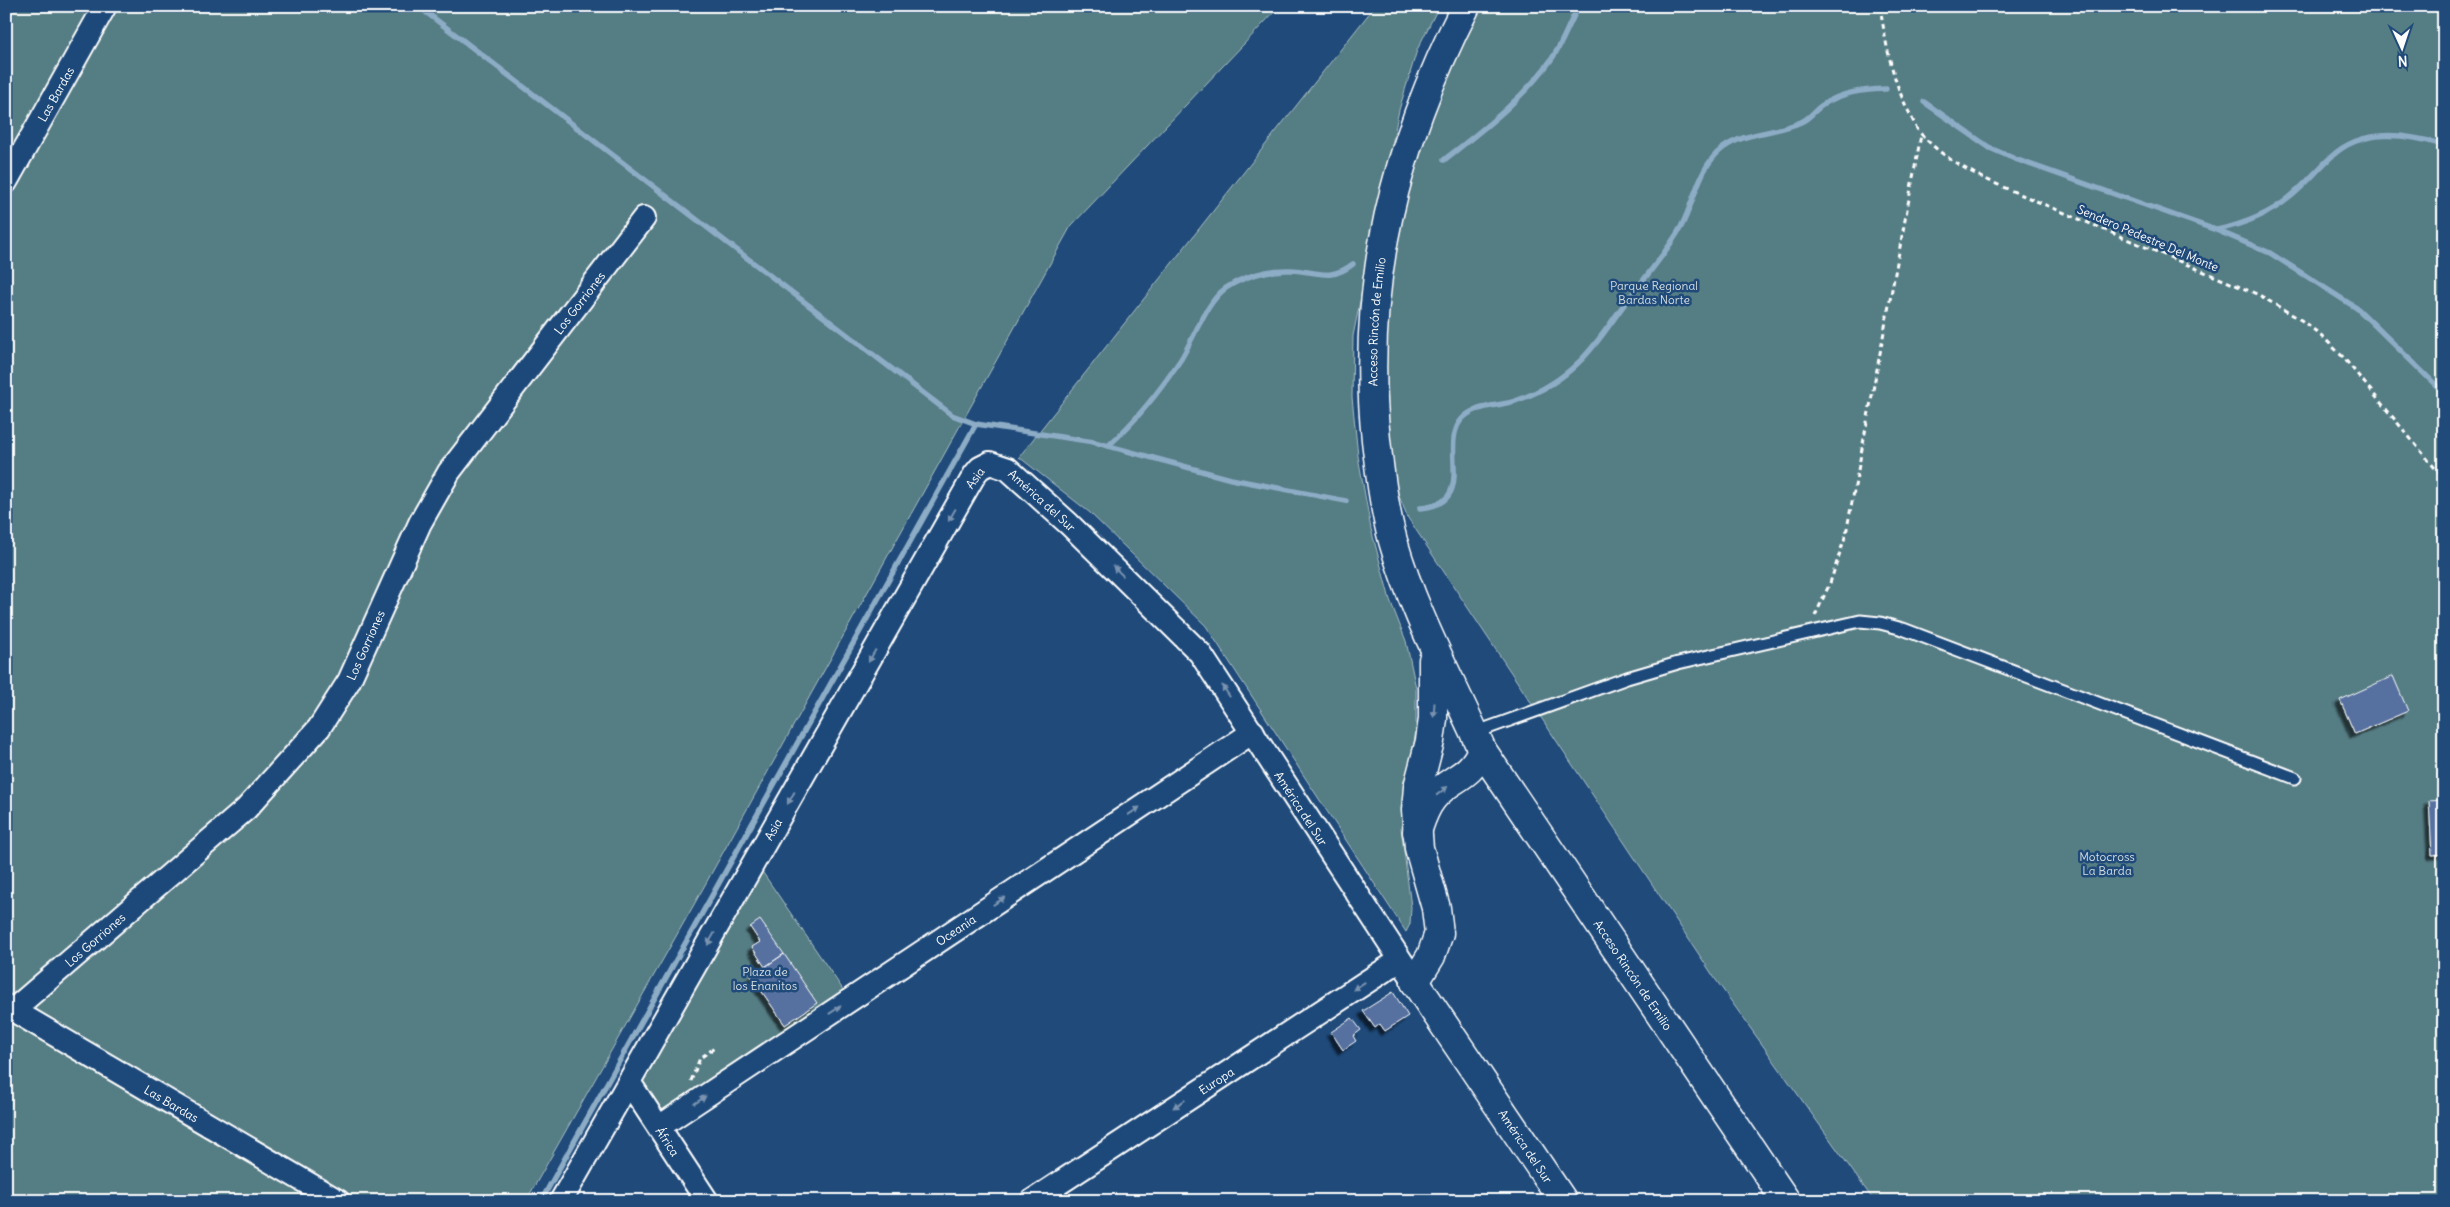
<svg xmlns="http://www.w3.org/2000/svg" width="2450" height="1207" font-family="Delius,sans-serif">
	<defs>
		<filter id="shadow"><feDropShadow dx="-4.5" dy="4.5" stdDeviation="1" flood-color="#0009"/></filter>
	</defs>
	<rect width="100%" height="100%" fill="#1f4a7a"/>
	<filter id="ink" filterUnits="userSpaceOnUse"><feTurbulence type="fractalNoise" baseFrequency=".02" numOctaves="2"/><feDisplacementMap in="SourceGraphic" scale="10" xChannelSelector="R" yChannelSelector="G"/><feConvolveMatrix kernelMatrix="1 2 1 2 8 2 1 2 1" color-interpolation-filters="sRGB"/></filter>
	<g filter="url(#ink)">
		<path fill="#557d84" stroke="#aabec2" d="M6 6H1280L1071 226 696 901 526 1201H6Z
			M1375 6H1439L1417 50 1399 110 1353 336 1352 397 1358 456 1371 529 1390 600 1406 641 1416 688V729L1401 828 1411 907 1410 924 1406 932 1206 626 1089 512 1019 457Z
			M1477 6H2444V1201H1874L1716 980 1408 518 1394 484 1388 446 1382 329 1410 167Z
			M761 870 846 994 661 1115 641 1079Z"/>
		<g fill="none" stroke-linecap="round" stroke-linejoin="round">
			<path stroke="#8dacc5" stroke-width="5.5" d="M418 6 952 415 976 424 1094 442 1231 479 1346 501
				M1924 102 1990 148 2015 159 2216 230 2270 253 2358 309 2444 393
				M1444 160C1482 130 1522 100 1551 60 1562 45 1569 23 1579 6
				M2217 230C2244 224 2269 215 2290 197 2305 185 2317 170 2331 157 2362 127 2406 134 2444 145
				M1108 446C1137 420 1160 391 1181 359 1194 338 1206 302 1226 288 1244 276 1269 269 1291 270 1317 271 1330 282 1353 264
				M1420 508C1479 504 1438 445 1462 419 1476 404 1500 407 1518 400 1540 392 1563 378 1579 362 1596 346 1609 325 1623 306 1643 280 1665 255 1681 227 1695 201 1698 167 1723 148 1748 131 1774 134 1801 122 1809 119 1814 111 1821 106 1840 92 1863 90 1886 89
				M541 1201 976 424"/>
		</g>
		<path fill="#566fa0" stroke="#fff" filter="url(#shadow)" d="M2393 676 2408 711 2355 734 2340 700Z
			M2444 799V854L2432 855 2429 800Z
			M760 920 784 954 765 967 752 947 760 942 750 927Z
			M784 954 817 1003 785 1025 751 976Z
			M1393 992 1408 1016 1385 1031 1380 1024 1375 1028 1363 1011Z
			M1352 1018 1361 1030 1353 1036 1356 1041 1343 1050 1331 1032Z"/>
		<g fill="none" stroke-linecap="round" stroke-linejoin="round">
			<g stroke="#fff" stroke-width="15">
				<path id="service" d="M1474 733 1627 678 1678 663 1860 621 1880 623 1903 629 2295 778"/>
			</g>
			<g stroke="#fff" stroke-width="26">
				<g id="minor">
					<path id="s1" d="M6 182 105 6"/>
					<path id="s2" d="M6 1006 338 1201"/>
					<path id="s3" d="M13 1010 246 809 319 728 349 681 420 523 449 472 644 218"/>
					<path id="s4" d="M629 1082 707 1201"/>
					<path id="s5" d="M659 1127 1253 732"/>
					<path id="s6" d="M561 1201 975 474 980 468 990 463 1008 469 1069 524 1200 653 1415 982"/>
					<path id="s7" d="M1032 1201 1400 960"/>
				</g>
			</g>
			<g stroke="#fff" stroke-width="31">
				<g id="tertiary">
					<path id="s8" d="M1482 750 1786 1201"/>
					<path id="s9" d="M1415 982 1563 1201"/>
				</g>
			</g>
			<g stroke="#fff" stroke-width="31">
				<g id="secondary">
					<path id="s10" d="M1417 832C1421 820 1424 809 1432 799 1449 777 1469 780 1482 750 1451 680 1414 614 1393 541 1384 508 1380 474 1376 440 1360 284 1395 145 1466 6"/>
					<path d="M1415 982 1431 956 1439 933 1436 908 1419 848 1416 810 1418 787 1430 741 1433 719V660"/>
				</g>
			</g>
			<path stroke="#fff" stroke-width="3" stroke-dasharray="5 4" stroke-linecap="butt" d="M1880 6C1886 45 1892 81 1911 116 1914 123 1917 131 1923 136 1945 160 1974 174 2003 187L2259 295 2301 320 2322 336 2343 357 2444 479
				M1815 616 1830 583 1846 534 1921 135
				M691 1081 700 1058 716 1047"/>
			<use href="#service" stroke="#1f4a7a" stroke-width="11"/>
			<use href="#minor" stroke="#1f4a7a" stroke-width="22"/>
			<use href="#tertiary" stroke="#1f4a7a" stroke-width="28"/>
			<use href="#secondary" stroke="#1f4a7a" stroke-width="28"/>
		</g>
		<defs><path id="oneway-solid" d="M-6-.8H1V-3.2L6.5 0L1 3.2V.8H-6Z" transform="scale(1.25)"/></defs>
		<g fill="#7992af">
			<use href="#oneway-solid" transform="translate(952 515) rotate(120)"/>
			<use href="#oneway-solid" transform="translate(1118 571) rotate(-136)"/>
			<use href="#oneway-solid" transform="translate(872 656) rotate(120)"/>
			<use href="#oneway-solid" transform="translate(1226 691) rotate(-123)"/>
			<use href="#oneway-solid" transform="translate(1434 710) rotate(94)"/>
			<use href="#oneway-solid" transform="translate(1442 791) rotate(-38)"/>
			<use href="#oneway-solid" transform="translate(791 798) rotate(120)"/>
			<use href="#oneway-solid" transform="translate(1134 811) rotate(-34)"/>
			<use href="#oneway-solid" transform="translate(999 901) rotate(-34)"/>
			<use href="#oneway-solid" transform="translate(711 939) rotate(120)"/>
			<use href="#oneway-solid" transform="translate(1359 986) rotate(147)"/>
			<use href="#oneway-solid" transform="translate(835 1010) rotate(-34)"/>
			<use href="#oneway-solid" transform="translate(700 1100) rotate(-34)"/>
			<use href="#oneway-solid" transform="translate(1179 1104) rotate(147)"/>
		</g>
	</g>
	<g text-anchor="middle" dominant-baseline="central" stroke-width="5" stroke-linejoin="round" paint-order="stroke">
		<g font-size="12" fill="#fff" stroke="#1f4a7a">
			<text stroke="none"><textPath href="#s1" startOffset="101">Las Bardas</textPath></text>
			<text transform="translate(2148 238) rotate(23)">Sendero Pedestre Del Monte</text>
			<text stroke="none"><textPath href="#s3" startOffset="918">Los Gorriones</textPath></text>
			<text stroke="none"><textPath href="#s10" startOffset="556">Acceso Rincón de Emilio</textPath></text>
			<text transform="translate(975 478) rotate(-54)">Asia</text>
			<text stroke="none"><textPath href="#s6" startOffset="921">América del Sur</textPath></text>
			<text stroke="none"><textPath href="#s3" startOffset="512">Los Gorriones</textPath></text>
			<text stroke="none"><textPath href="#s6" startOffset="1326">América del Sur</textPath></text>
			<text stroke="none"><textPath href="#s6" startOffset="428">Asia</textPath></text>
			<text stroke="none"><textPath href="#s5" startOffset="356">Oceanía</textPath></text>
			<text stroke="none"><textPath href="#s3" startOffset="108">Los Gorriones</textPath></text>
			<text stroke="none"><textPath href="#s8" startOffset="271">Acceso Rincón de Emilio</textPath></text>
			<text stroke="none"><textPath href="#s7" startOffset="220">Europa</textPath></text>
			<text stroke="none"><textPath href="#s2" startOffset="192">Las Bardas</textPath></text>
			<text stroke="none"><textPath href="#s4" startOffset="71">África</textPath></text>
			<text stroke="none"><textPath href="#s9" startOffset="198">América del Sur</textPath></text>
		</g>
		<g font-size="12" fill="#d4dee0" stroke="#1f4a7a">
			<text x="1654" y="285">Parque Regional<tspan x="1654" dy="14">Bardas Norte</tspan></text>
			<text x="2107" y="856">Motocross<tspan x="2107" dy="14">La Barda</tspan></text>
			<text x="765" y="971">Plaza de<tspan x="765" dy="14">los Enanitos</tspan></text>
		</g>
	</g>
	<rect width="2450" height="1207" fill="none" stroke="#1f4a7a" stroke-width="25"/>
	<rect x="12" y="12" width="2425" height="1182" fill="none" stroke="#fff" stroke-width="2" filter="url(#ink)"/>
	<g transform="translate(2402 48) rotate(177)" stroke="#1f4a7a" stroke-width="4" paint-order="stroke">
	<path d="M0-4L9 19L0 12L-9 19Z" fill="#ffffff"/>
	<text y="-8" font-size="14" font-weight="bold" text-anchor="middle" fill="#ffffff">N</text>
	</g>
</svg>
